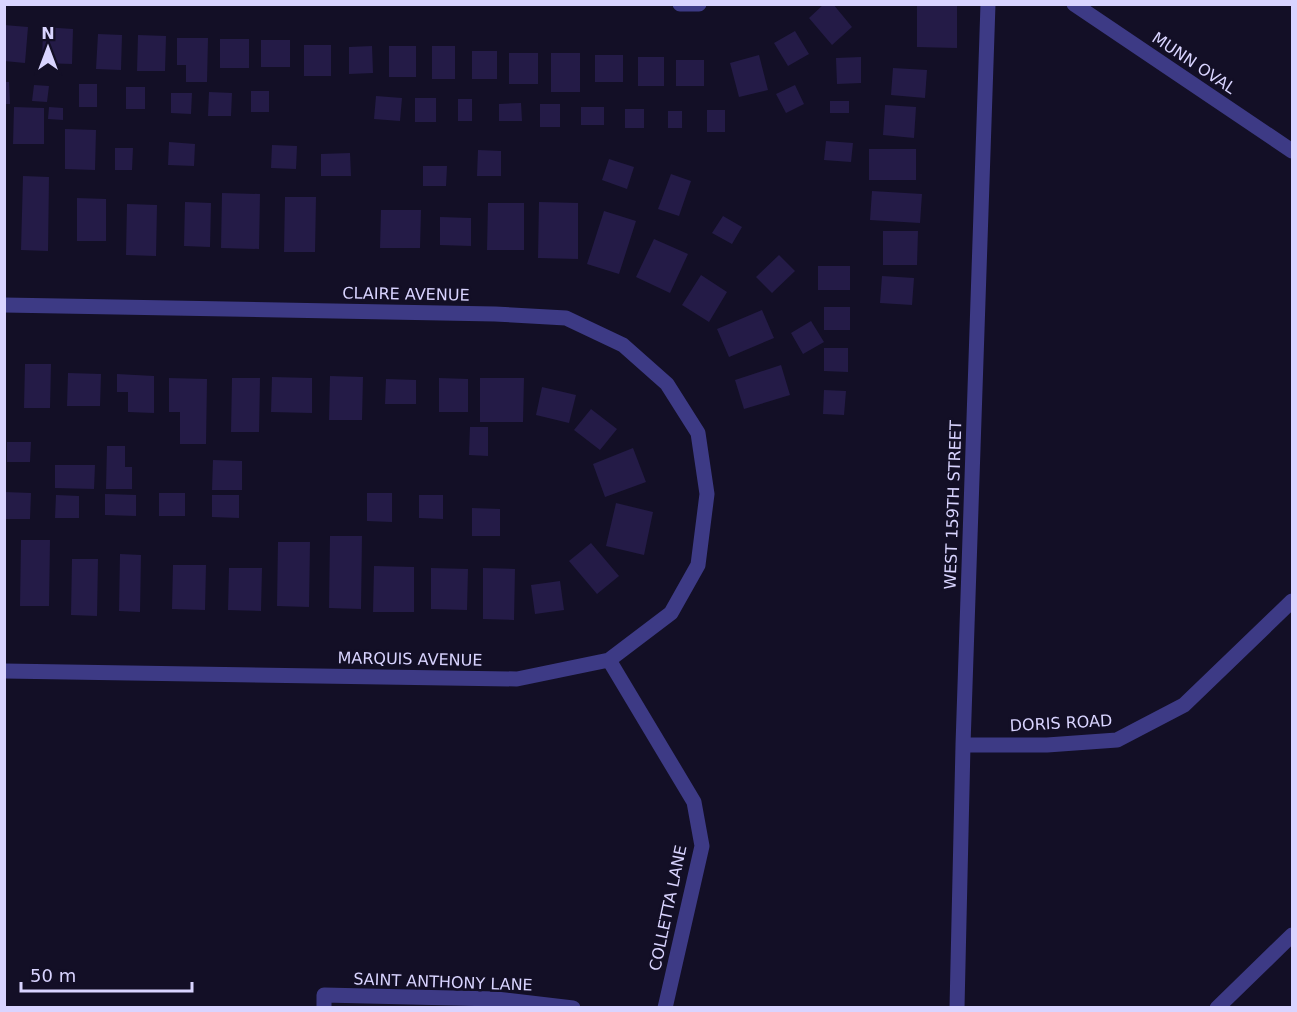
<svg xmlns="http://www.w3.org/2000/svg" width="1297" height="1012" font-family="'DejaVu Sans',sans-serif">
	<rect width="100%" height="100%" fill="#130f26"/>
	<path fill="#241b47" d="M824 4H833L852 27 832 45 809 18Z
		M917 5H957V48L917 47Z
		M4 25 28 27 25 63 4 61Z
		M43 27 73 29 72 64 42 63Z
		M795 31 809 54 788 66 774 43Z
		M98 34 122 35 121 70 96 69Z
		M138 35 166 36 165 71H137Z
		M177 38H208L207 82H186V65H177Z
		M220 39H249V68H220Z
		M261 40H290V67H261Z
		M304 45H331V76H304Z
		M372 46 373 73 349 74V47Z
		M389 46H416V77H389Z
		M432 46H455V79H432Z
		M472 51H497V79H472Z
		M509 53H538V84H509Z
		M551 53H580V92H551Z
		M595 55H623V82H595Z
		M759 55 768 90 739 97 730 63Z
		M638 57H664V86H638Z
		M861 57V83L837 84 836 58Z
		M676 60H704V86H676Z
		M893 68 927 70 925 98 891 95Z
		M5 82H9L10 104H5Z
		M79 84H97V107H79Z
		M34 85 49 86 47 102 32 101Z
		M795 85 804 104 786 113 776 94Z
		M126 87H145V109H126Z
		M251 91H269V112H251Z
		M209 92 232 93 231 116H208Z
		M171 93H192L191 114 171 113Z
		M376 96 402 98 400 121 374 119Z
		M415 98H436V122H415Z
		M458 99H472V121H458Z
		M830 101H849V113H830Z
		M521 103 522 121H499V104Z
		M540 104H560V127H540Z
		M885 105 916 107 914 138 883 135Z
		M14 107 44 108V144H13Z
		M49 107 63 108V120L48 119Z
		M581 107H604V125H581Z
		M625 109H644V128H625Z
		M707 110H725V132H707Z
		M668 111H682V128H668Z
		M65 129 96 130 95 170 65 169Z
		M826 141 853 143 851 162 824 160Z
		M169 142 195 144 194 166 168 165Z
		M272 145 297 146 296 169 271 168Z
		M115 148H133L132 170H115Z
		M869 149H916V180H869Z
		M478 150 501 151V176H477Z
		M350 153 351 176H321V154Z
		M609 159 634 167 627 189 602 180Z
		M423 166H447L446 186H423Z
		M671 174 691 181 679 216 658 209Z
		M23 176 49 177 48 251 21 250Z
		M872 191 922 194 920 223 870 220Z
		M222 193 260 194 259 249 221 248Z
		M285 197H316L315 252H284Z
		M77 198 106 199V241H77Z
		M185 202 211 203 210 247 184 246Z
		M539 202 578 203V259L538 258Z
		M488 203H524V250H487Z
		M127 204 157 205 156 256 126 255Z
		M381 210H421L420 248H380Z
		M604 211 636 221 619 274 587 264Z
		M723 216 742 227 732 244 712 233Z
		M440 217 471 218V246L440 245Z
		M883 231H918L917 265H883Z
		M654 239 688 254 670 293 636 277Z
		M779 255 795 271 772 293 756 277Z
		M818 266H850V290H818Z
		M701 275 727 292 709 322 682 305Z
		M882 276 914 278 912 305 880 303Z
		M824 307H850V330H824Z
		M762 310 774 338 729 357 717 329Z
		M811 321 824 342 803 354 791 333Z
		M824 348H848V372L824 371Z
		M25 364H51L50 408H24Z
		M781 365 790 395 744 409 735 380Z
		M68 373 101 374 100 406H67Z
		M117 374 154 376V413L128 412V392H117Z
		M330 376 363 377 362 420H329Z
		M272 377 312 378V413L271 412Z
		M169 378 207 379 206 444H180V412H169Z
		M232 378H260L259 432H231Z
		M439 378 468 379V412H439Z
		M480 378H524L523 422H480Z
		M386 379 416 380V404H385Z
		M542 387 576 395 569 423 536 415Z
		M824 390 846 391 844 415 823 414Z
		M591 409 617 429 600 450 574 430Z
		M470 427H488V456L469 455Z
		M7 442H31L30 462H7Z
		M107 446H125V467H132V489H106Z
		M633 448 646 482 605 497 593 464Z
		M213 460 242 461V490H212Z
		M55 465H95L94 489 55 488Z
		M4 492 31 493 30 519H4Z
		M159 493H185V516H159Z
		M367 493H392V522L367 521Z
		M105 494 136 495V516L105 515Z
		M56 495 79 496V518H55Z
		M212 495H239V518L212 517Z
		M419 495H443V519L419 518Z
		M616 503 653 512 644 555 606 546Z
		M472 508 500 509V536H472Z
		M330 536H362L361 609 329 608Z
		M21 540H50L49 606H20Z
		M278 542H310L309 607 277 606Z
		M591 543 619 576 597 594 569 561Z
		M120 554 141 555 140 612 119 611Z
		M72 559H98L97 616 71 615Z
		M173 565H206L205 610 172 609Z
		M374 566 414 567V612H373Z
		M229 568H262L261 611 228 610Z
		M431 568 468 569 467 610 431 609Z
		M483 568 515 569 514 620 483 619Z
		M560 581 564 610 535 614 531 585Z"/>
	<g fill="none" stroke-linecap="round" stroke-linejoin="round">
		<path stroke="#3d3a85" stroke-width="15" d="M680 4H699
			M4 305 495 314 566 318 623 345 667 384 698 433 707 494 698 565 671 613 609 660 517 679 4 671
			M609 660 694 802 702 846 665 1008
			M963 745H1047L1117 740 1184 705 1292 601
			M324 1008V995L496 999 573 1008
			M957 1008 963 745 988 4
			M1217 1008 1292 935"/>
		<path stroke="#3d3a85" stroke-width="15" d="M1074 4 1292 151"/>
	</g>
	<g text-anchor="middle" dominant-baseline="central" stroke-width="5" stroke-linejoin="round" paint-order="stroke">
		<g font-size="16" fill="#d9d4ff" stroke="#130f26">
			<text transform="translate(1194 63) rotate(34)">MUNN OVAL</text>
			<text transform="translate(406 294) rotate(1)">CLAIRE AVENUE</text>
			<text transform="translate(953 505) rotate(-88)">WEST 159TH STREET</text>
			<text transform="translate(410 659) rotate(1)">MARQUIS AVENUE</text>
			<text transform="translate(1061 723) rotate(-3)">DORIS ROAD</text>
			<text transform="translate(668 908) rotate(-78)">COLLETTA LANE</text>
			<text transform="translate(443 982) rotate(2)">SAINT ANTHONY LANE</text>
		</g>
	</g>
	<rect width="1297" height="1012" fill="none" stroke="#d9d4ff" stroke-width="12"/>
	<g transform="translate(48 48)" stroke="#130f26" stroke-width="4.5" paint-order="stroke">
	<path d="M0-4.5L10 22L0 15L-10 22Z" fill="#d9d4ff"/>
	<text y="-9" font-size="16" font-weight="bold" text-anchor="middle" fill="#d9d4ff">N</text>
	</g>
	<path d="M21 982v9h171v-9" fill="none" stroke="#d9d4ff" stroke-width="3"/>
	<text x="30" y="982" font-size="18" fill="#d9d4ff" stroke="#130f26" stroke-width="4.5" paint-order="stroke">50 m</text>
</svg>
